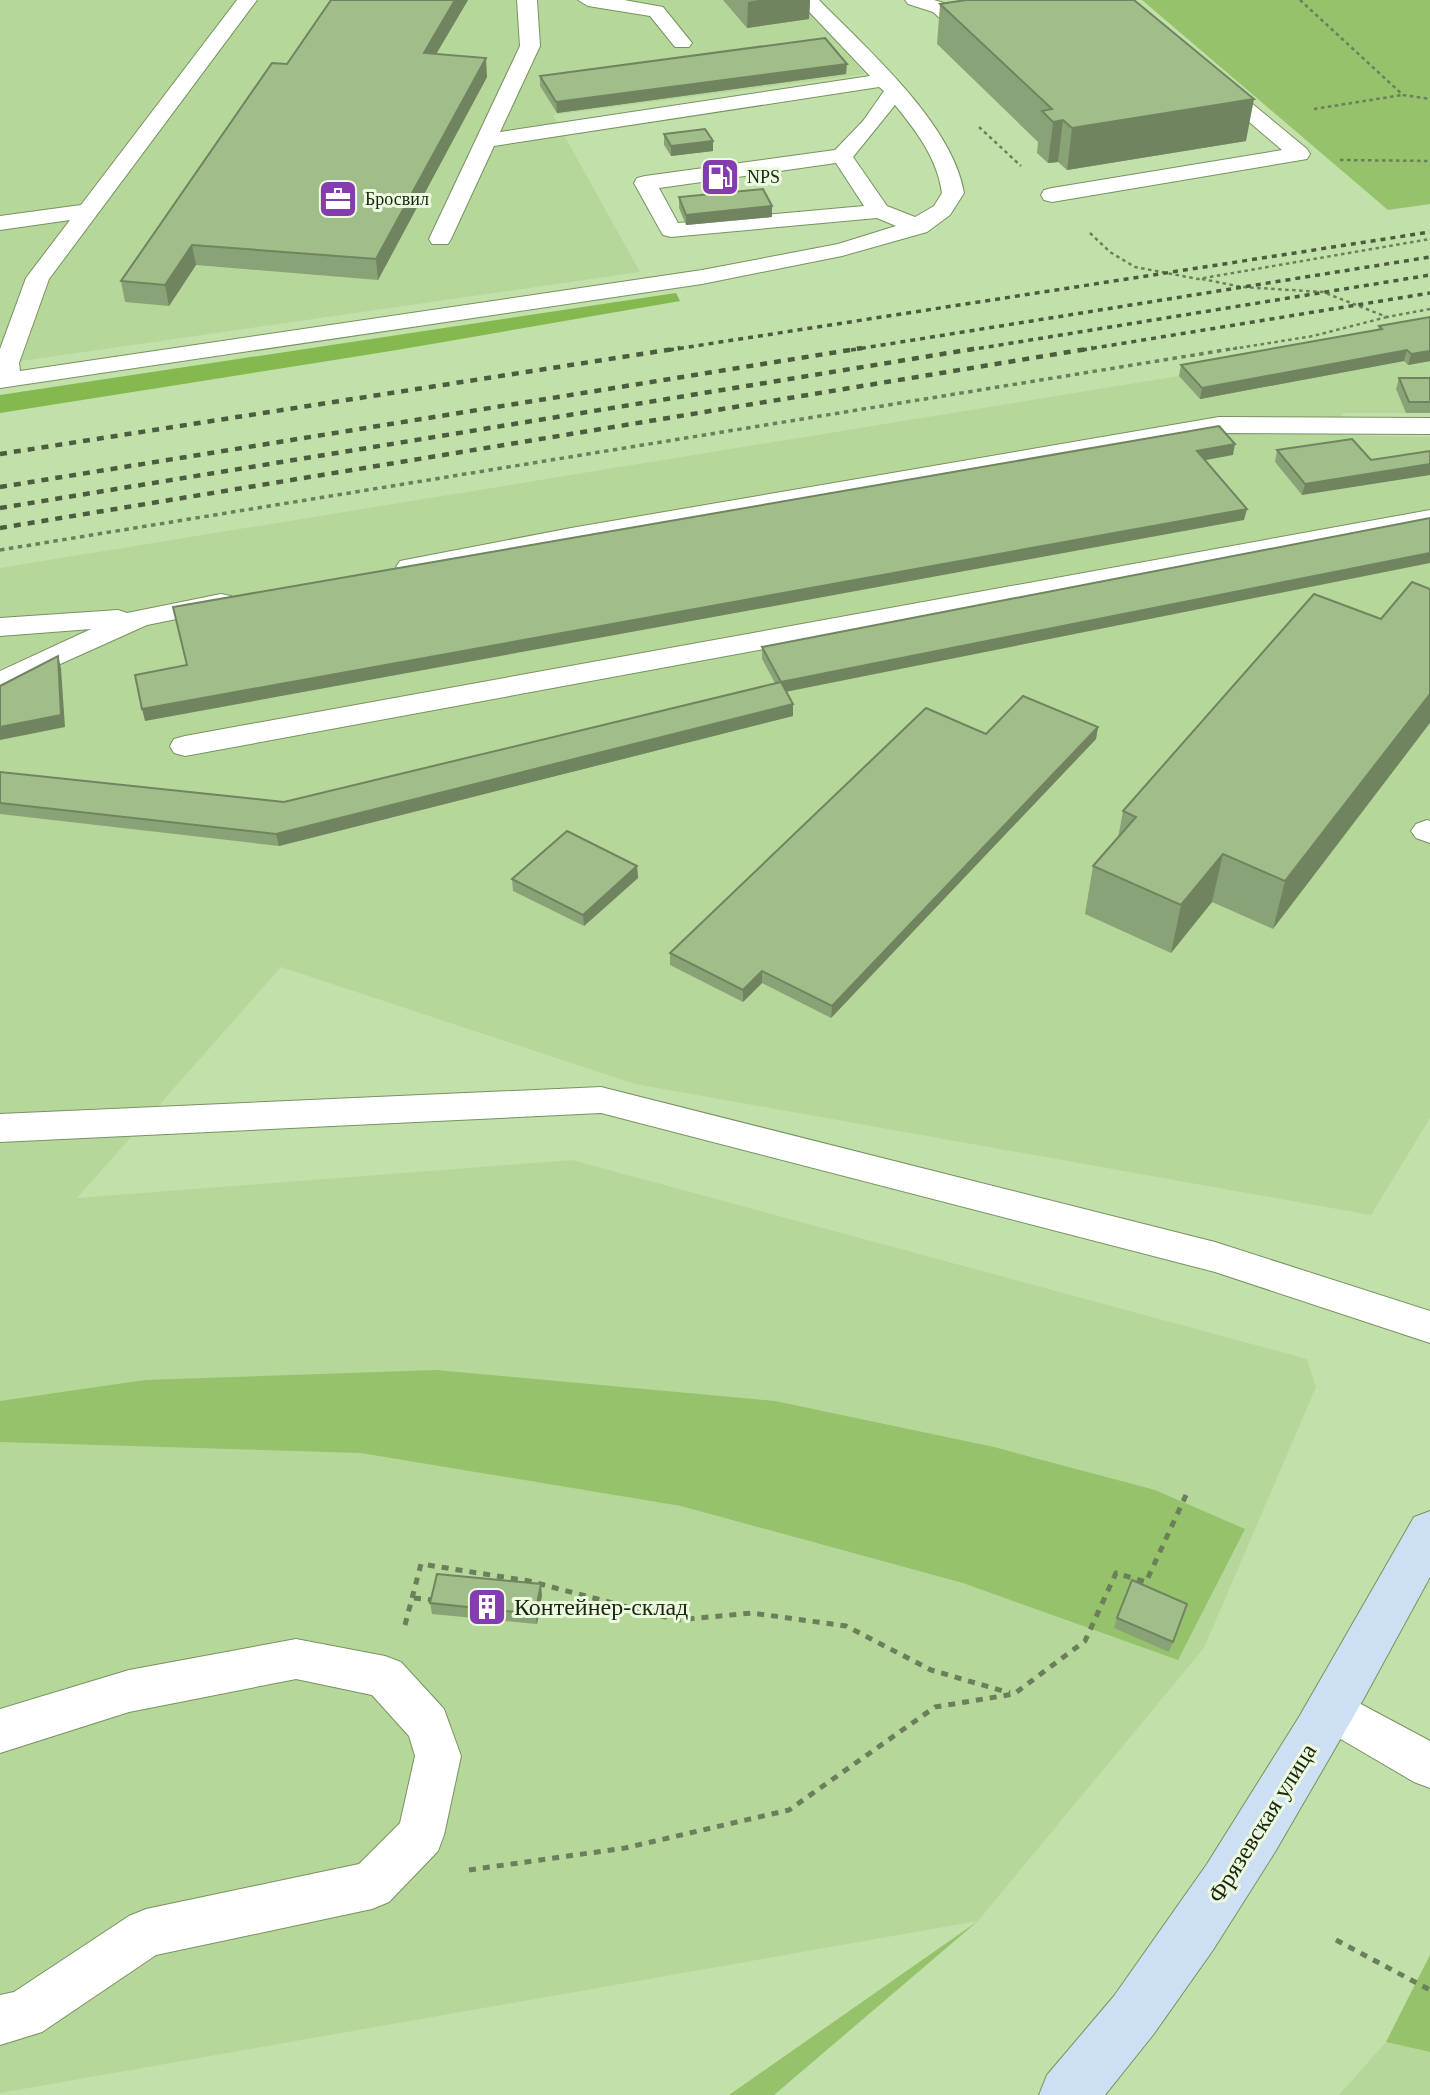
<svg xmlns="http://www.w3.org/2000/svg" width="1430" height="2095" font-family="Georgia,serif">
	<rect width="100%" height="100%" fill="#c2e0aa"/>
	<path fill="#b6d79a" d="M0 0H799L865 74 553 115 640 272 0 364Z
		M1430 327V413H1342L1344 435 1430 437V1118L1371 1215 635 1084 281 967 77 1198 572 1160 1307 1359 1316 1387 1204 1648 978 1921 0 2093V568L1179 376Z
		M1386 2042 1430 2052V2095H1339Z"/>
	<path fill="#95c26b" d="M1142 0H1430V204L1388 210Z
		M436 1370 775 1401 994 1447 1155 1490 1245 1529 1178 1660 963 1583 681 1506 361 1453 0 1442V1401L145 1380Z
		M978 1921 774 2095H729Z
		M1430 1955V2052L1386 2042Z"/>
	<path fill="#84b94f" d="M676 293 680 301 397 350 0 413V395Z"/>
	<g fill="none" stroke-linecap="round" stroke-linejoin="round">
		<g stroke="#779260" stroke-width="2">
			<path id="lane" d="M237 0H257L49 279 19 363 20 371 702 270 838 244 896 226 877 218 671 237 663 235 660 230 634 183 637 178 645 176 835 150 863 121 884 91 879 87 494 146 451 239 448 244H432L429 239 520 46 517 0H537L540 46 500 132 870 76 798 0H819C867 49 953 124 964 193L950 215 927 232 842 256 702 284 0 388V349L26 278 70 220 0 230V216L81 205ZM895 105C917 132 937 158 942 193L934 206 915 217 887 206 853 157ZM836 163 864 206 678 223 659 188Z
				M578 0H624L663 7 692 43 689 47H675L650 16 588 6Z
				M905 0H934L947 4 983 38 973 44 966 42 933 12 908 4Z
				M1214 76 1221 78 1307 149 1310 154 1307 159 1052 202 1044 200 1041 195 1044 190 1052 188 1282 150 1207 86 1204 82 1207 78Z
				M1219 417 1430 418V434L1219 433 571 544 410 575 400 573 396 567 400 561 410 559 571 528Z
				M1430 510V526L185 756 174 753 170 746 174 739 185 736Z
				M221 594 231 596 235 602 231 608 147 625 0 691V671L91 629 0 636V618L118 610 127 613Z
				M1427 820 1430 821V843L1416 838 1411 831 1416 824Z
				M601 1087 1215 1242 1430 1311V1343L1215 1272 601 1113 0 1142V1114Z
				M296 1639 385 1656 401 1662 444 1709 461 1756 444 1835 438 1851 389 1902 372 1909 156 1955 42 2032 0 2045V1995L14 1992 129 1916 146 1909 359 1864 400 1823 415 1756 409 1736 372 1695 296 1679 129 1712 0 1753V1709L129 1670Z
				M1331 1688 1430 1741V1788L1414 1782 1315 1724 1308 1709 1315 1694Z"/>
		</g>
		<g stroke="#779260" stroke-width="2">
			<path id="secondary" d="M1430 1511V1577L1363 1700 1275 1852 1213 1950 1153 2035 1105 2095H1039L1047 2075 1114 1996 1207 1864 1299 1717 1414 1517Z"/>
		</g>
		<path stroke="#6b7f5b" stroke-width="2.5" stroke-dasharray="3.5 3.5" stroke-linecap="butt" d="M1300 0 1403 95 1430 99
			M1314 109 1402 95
			M979 127 1021 166
			M1340 160 1430 161
			M1090 233 1110 252 1135 267 1198 279 1430 239
			M1202 279 1242 287 1323 292 1387 317 1430 309
			M1226 350 1313 336 1387 317"/>
		<path stroke="#6b7f5b" stroke-width="3.5" stroke-dasharray="4.5 4.5" stroke-linecap="butt" d="M0 550 1237 348"/>
		<path stroke="#6b7f5b" stroke-width="5" stroke-dasharray="7 7" stroke-linecap="butt" d="M414 1598 434 1600
			M405 1625 421 1564 529 1581 677 1620 752 1613 846 1626 931 1670 1010 1693
			M469 1870 625 1848 789 1810 935 1707 1014 1694 1085 1641 1116 1573 1146 1582 1187 1493
			M1336 1940 1430 1990"/>
		<use href="#lane" fill="#fff" fill-rule="evenodd"/>
		<use href="#secondary" fill="#ccdff3" fill-rule="evenodd"/>
		<path stroke="#4c5c3e" stroke-width="3.5" stroke-dasharray="5 5" stroke-linecap="butt" d="M669 350 1430 232
			M851 350 1430 257
			M969 350 1430 275
			M1082 350 1430 293"/>
		<path stroke="#4c5c3e" stroke-width="4.5" stroke-dasharray="7 7" stroke-linecap="butt" d="M0 454 680 348
			M0 487 862 348
			M0 508 979 348
			M0 528 1093 348"/>
	</g>
	<path fill="#8aa376" d="M331 0H468L436 54 487 77 378 280 196 265 169 306 125 302 121 281 287 64Z
		M723 0H810L809 19 747 28Z
		M940 4 1246 141 1067 170 1058 162 1048 163 1037 153 1038 142 937 44Z
		M846 74 557 113 540 86V76Z
		M664 134 713 151 671 156 664 145Z
		M679 197 772 217 686 225 679 208Z
		M1430 317V361L1408 365 1404 361 1200 399 1179 376 1181 365 1378 330 1379 326Z
		M1399 378H1430V413H1406L1396 389Z
		M1352 439 1302 495 1275 462 1277 450Z
		M1381 619 1273 929 1212 902 1171 953 1085 914 1093 866 1118 838 1123 811Z
		M762 647 787 692 793 716 279 846 0 814V772L284 802 775 683 762 659Z
		M1098 727 1096 739 831 1018 762 983 743 1002 670 965V953L986 734Z
		M637 866 638 878 584 926 513 891 512 879Z
		M542 1595 537 1624 432 1614 430 1603Z
		M1184 1614 1169 1652 1114 1628 1117 1618Z"/>
	<path fill="#718460" d="M455 0H468L425 73 424 53Z
		M759 0H810L809 19 747 28 748 2Z
		M486 58 487 77 378 280 376 259Z
		M847 64 846 74 557 113 556 102Z
		M1254 99 1246 141 1067 170 1072 128Z
		M1063 120 1058 162 1048 163 1053 122Z
		M713 141V151L671 156V146Z
		M772 206V217L686 225V215Z
		M192 245 196 265 169 306 165 285Z
		M1407 350 1404 361 1200 399 1202 388Z
		M1430 351V361L1408 365 1411 354Z
		M1235 444 1233 455 1195 462 1197 451Z
		M1430 464V475L1302 495 1305 484Z
		M1247 509 1244 520 145 721 142 709Z
		M1430 553V563L780 693 781 682Z
		M58 656 61 668 65 727 0 740V727Z
		M1430 694V723L1273 929 1285 881Z
		M793 704V716L279 846 276 834Z
		M1098 727 1096 739 831 1018 832 1006Z
		M1223 854 1212 902 1171 953 1181 905Z
		M637 866 638 878 584 926 583 915Z
		M762 971V983L743 1002V990Z
		M541 1584 542 1595 537 1624 535 1614Z"/>
	<path fill="#a1bd89" stroke="#718460" stroke-width="2" d="M331 0H455L424 53 486 58 376 259 192 245 165 285 121 281 272 63 287 64Z
		M966 0H1134L1254 99 1072 128 1063 120 1053 122 1042 111 1052 109 940 4Z
		M825 38 847 64 556 102 540 76Z
		M705 129 713 141 671 146 664 134Z
		M763 189 772 206 686 215 679 197Z
		M1430 317V351L1411 354 1407 350 1202 388 1181 365 1382 329 1379 326Z
		M1399 378H1430V402H1409Z
		M1219 426 1235 444 1197 451 1247 509 142 709 135 675 187 665 173 607Z
		M1352 439 1371 460 1430 451V464L1305 484 1277 450Z
		M1430 518V553L781 682 793 704 276 834 0 803V772L284 802 781 682 762 647Z
		M1412 582 1430 589V694L1285 881 1223 854 1181 905 1093 866 1136 817 1123 811 1314 594 1381 619Z
		M58 656 61 715 0 727V686Z
		M1023 696 1098 727 832 1006 762 971 743 990 670 953 926 708 986 734Z
		M567 831 637 866 583 915 512 879Z
		M437 1574 541 1584 535 1614 430 1603Z
		M1132 1580 1187 1604 1173 1642 1117 1618Z"/>
	<defs>
		<g id="fuel-square" transform="scale(2.0125)"><rect x="-9" y="-9" width="18" height="18" rx="4" fill="#853cae" stroke="#ecfbe0"/><path d="M-5.5-6h7V0h2V4h1.3V-2.5L3-4.5l.8-.8L6-3V5H2.5V1h-1V6h-7ZM-4.2-4.7v3.2H.2V-4.7Z" fill="#fff"/></g>
		<g id="office-square" transform="scale(2.0125)"><rect x="-9" y="-9" width="18" height="18" rx="4" fill="#853cae" stroke="#ecfbe0"/><path d="M-6-3h4V-5.5h4V-3h4V5H-6ZM-1-4.5V-3h2v-1.5ZM-6 0V1H6V0Z" fill="#fff"/></g>
		<g id="building-square" transform="scale(2.0125)"><rect x="-9" y="-9" width="18" height="18" rx="4" fill="#853cae" stroke="#ecfbe0"/><path d="M-4-6H4V6H1V3H-1V6H-4ZM-2.5-4.3h1.7v1.8h-1.7ZM.8-4.3h1.7v1.8H.8ZM-2.5-1h1.7V.8h-1.7ZM.8-1h1.7V.8H.8Z" fill="#fff"/></g>
	</defs>
	<g fill-rule="evenodd">
		<use href="#fuel-square" x="720" y="177"/>
		<use href="#office-square" x="338" y="199"/>
		<use href="#building-square" x="487" y="1607"/>
	</g>
	<g text-anchor="middle" dominant-baseline="central" stroke-width="6" stroke-linejoin="round" paint-order="stroke">
		<g font-size="18" fill="#1a2410" stroke="#ecfbe0" text-anchor="start">
			<text x="747" y="177">NPS</text>
			<text x="365" y="199">Бросвил</text>
		</g>
		<g font-size="24" fill="#1a2410" stroke="#ecfbe0" text-anchor="start">
			<text x="514" y="1607">Контейнер-склад</text>
		</g>
		<g font-size="24" fill="#1a2410" stroke="#ecfbe0">
			<text transform="translate(1262 1823) rotate(-58)">Фрязевская улица</text>
		</g>
	</g>
</svg>
